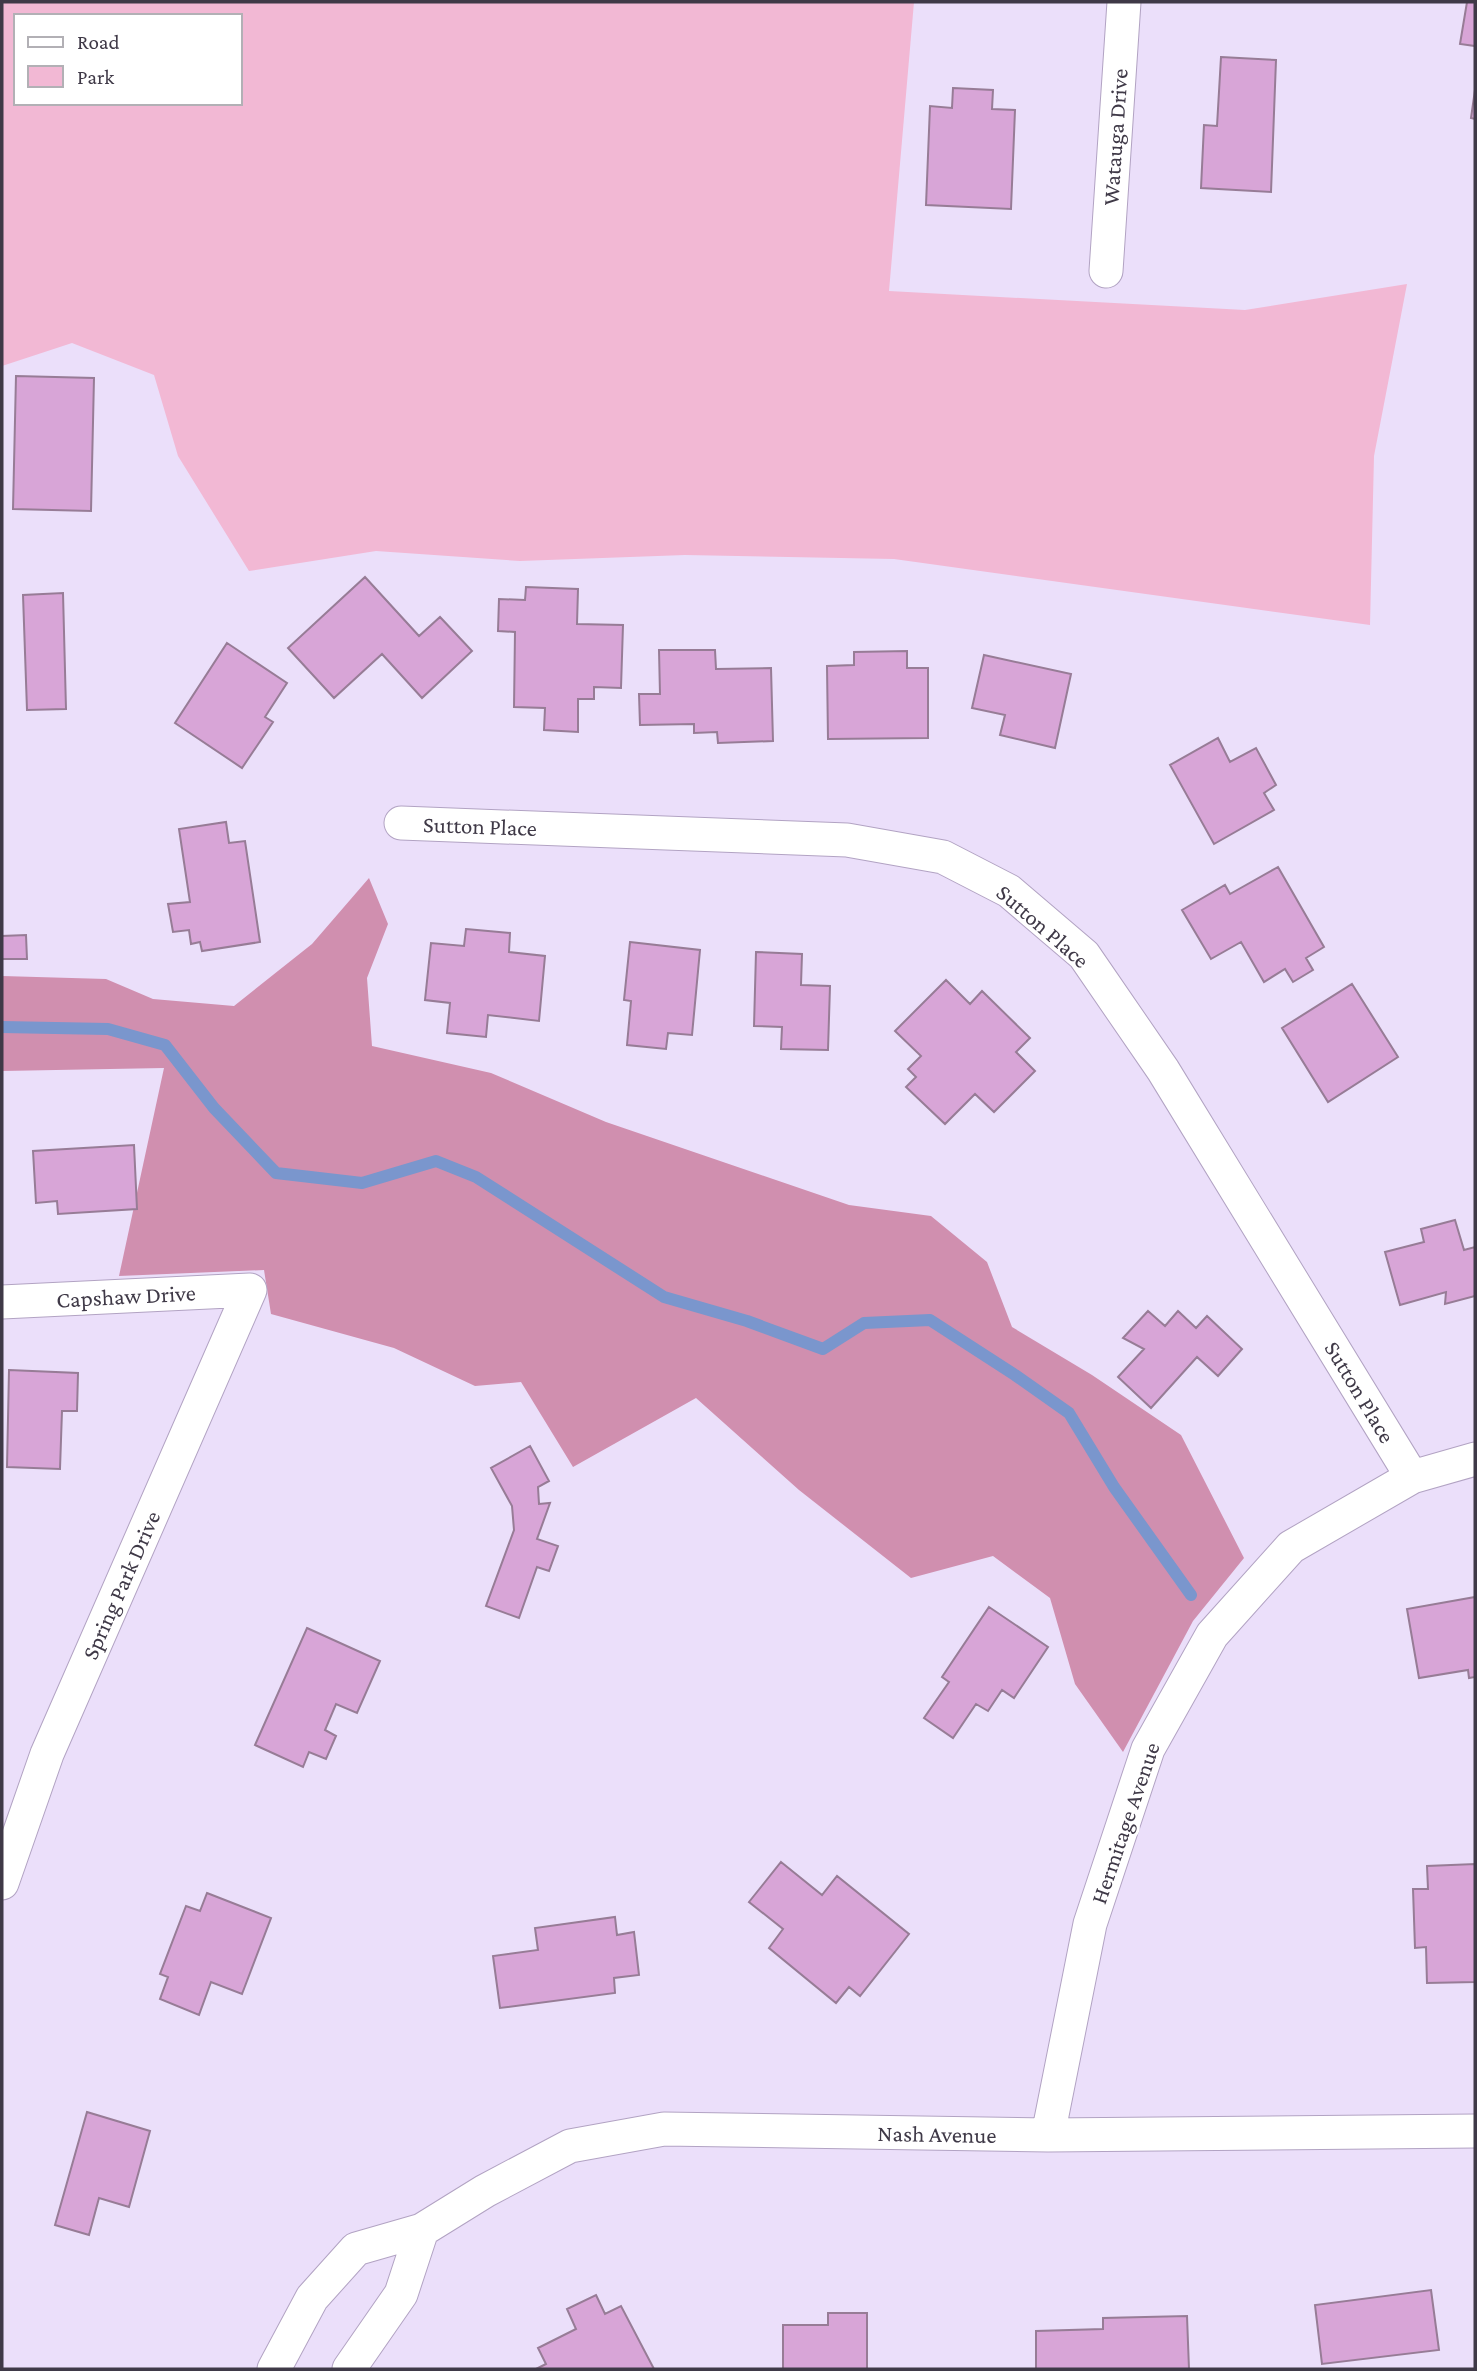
<svg xmlns="http://www.w3.org/2000/svg" width="1477" height="2371" font-family="'Crimson Pro',serif">
	<rect width="100%" height="100%" fill="#ebdffa"/>
	<path fill="#f2b8d4" fill-rule="evenodd" d="M2 2H914L889 291 1245 310 1407 284 1374 456 1370 625 894 559 685 555 520 561 376 551 249 571 178 456 154 375 72 343 2 366ZM16 16H240V103H16Z"/>
	<path fill="#d08faf" d="M369 878 388 924 367 978 372 1046 491 1073 606 1122 849 1205 931 1216 987 1262 1012 1327 1092 1375 1181 1435 1244 1558 1193 1621 1123 1752 1075 1684 1050 1598 993 1556 911 1578 799 1490 696 1398 573 1467 521 1382 475 1386 394 1348 271 1314 264 1270 119 1276 164 1068 2 1071V976L106 979 153 999 234 1006 312 944Z"/>
	<g fill="none" stroke-linecap="round" stroke-linejoin="round">
		<path stroke="#7a96cd" stroke-width="12" d="M2 1027 108 1029 165 1045 214 1108 276 1173 362 1183 436 1161 476 1177 664 1297 747 1321 823 1349 864 1323 930 1320 1015 1375 1069 1413 1114 1487 1191 1595"/>
	</g>
	<path fill="#d8a5d7" stroke="#977c96" stroke-width="2" d="M1467 2H1475V46L1460 44Z
		M1221 57 1276 60 1271 192 1201 188 1204 125 1217 126Z
		M953 88 993 90 992 109 1015 110 1011 209 926 205 930 106 952 108Z
		M1475 90V119L1471 118Z
		M16 376 94 378 91 511 13 509Z
		M365 577 419 636 440 617 472 651 422 698 382 654 334 698 288 648Z
		M526 587 578 589 577 624 623 625 621 688 594 687V699H578V732L544 730 545 708 514 707 515 632 498 631 499 599 525 600Z
		M63 593 66 709 27 710 23 595Z
		M227 643 287 683 265 717 273 722 242 768 175 723Z
		M659 650H715L716 669 771 668 773 741 718 743 717 732 694 733V724L640 725 639 694H660Z
		M907 651V668H928V738L828 739 827 666 854 665V652Z
		M984 655 1071 674 1055 748 1000 735 1005 715 972 708Z
		M1218 738 1230 762 1256 748 1276 785 1264 793 1274 810 1214 844 1170 765Z
		M226 822 229 843 245 841 260 942 202 951 200 942 191 944 189 930 173 932 168 904 190 902 179 829Z
		M1278 867 1324 947 1306 958 1313 970 1293 982 1285 969 1264 982 1241 942 1211 959 1182 910 1225 885 1230 894Z
		M466 929 510 933 509 952 545 956 539 1021 488 1015 486 1037 447 1033 450 1003 425 1000 431 943 464 946Z
		M26 935 27 959H2V936Z
		M630 942 700 950 692 1035 668 1033 666 1049 627 1045 631 1001 624 1000Z
		M756 952 802 954 801 985 830 986 828 1050 781 1049 782 1027 754 1026Z
		M946 980 970 1004 982 991 1030 1038 1016 1052 1035 1071 994 1112 975 1094 945 1124 906 1087 916 1077 908 1069 921 1056 895 1031Z
		M1352 984 1398 1057 1328 1102 1282 1028Z
		M134 1145 137 1209 58 1214 57 1201 36 1203 33 1151Z
		M1455 1220 1464 1250 1475 1247V1296L1445 1304 1446 1292 1400 1305 1385 1252 1424 1242 1421 1229Z
		M1148 1311 1165 1326 1178 1311 1196 1328 1207 1316 1242 1349 1218 1376 1197 1357 1151 1408 1118 1377 1144 1349 1123 1338Z
		M9 1370 78 1373 77 1411H62L60 1469 7 1467Z
		M530 1446 549 1481 538 1487 539 1504 550 1503 537 1539 558 1546 549 1571 537 1567 519 1618 486 1606 514 1530 512 1506 491 1468Z
		M1475 1597V1677L1469 1678 1468 1670 1419 1678 1407 1609Z
		M989 1607 1048 1647 1014 1698 1002 1690 988 1711 976 1704 953 1738 924 1718 949 1682 942 1677Z
		M307 1628 380 1661 357 1713 336 1704 325 1730 336 1736 326 1759 309 1752 303 1767 255 1745Z
		M781 1862 822 1895 837 1876 909 1934 860 1996 849 1987 836 2003 769 1948 783 1929 749 1902Z
		M1475 1864V1982L1427 1983 1426 1947 1415 1948 1413 1889H1428L1427 1866Z
		M207 1893 271 1918 242 1994 211 1982 199 2015 160 1999 168 1977 160 1974 186 1906 200 1911Z
		M615 1917 617 1935 634 1932 639 1975 614 1978 615 1993 500 2008 493 1956 538 1950 535 1928Z
		M87 2112 150 2131 129 2207 99 2198 89 2235 55 2225Z
		M1431 2290 1439 2350 1322 2364 1315 2305Z
		M596 2295 605 2314 621 2306 654 2369H536L546 2364 538 2348 576 2329 567 2309Z
		M828 2313H867V2369H783V2325H828Z
		M1187 2316 1189 2369H1036V2331L1103 2329V2318Z"/>
	<g fill="none" stroke-linecap="round" stroke-linejoin="round">
		<g stroke="#b2a3c3" stroke-width="35">
			<path id="street" d="M1106 271 1124 2
				M401 823 847 840 943 857 1009 891 1084 955 1163 1070 1412 1477
				M2 1302 250 1290 47 1754 2 1883
				M1048 2135 1090 1924 1148 1749 1212 1635 1291 1547 1412 1477 1475 1459
				M274 2369 312 2298 356 2249 422 2230 485 2191 570 2146 664 2129 1048 2135 1475 2131
				M349 2369 401 2294 422 2230"/>
		</g>
		<use href="#street" stroke="#fff" stroke-width="33"/>
	</g>
	<g text-anchor="middle" dominant-baseline="central" stroke-width="6" stroke-linejoin="round" paint-order="stroke">
		<g font-size="23" fill="#3f3947" stroke="#fff">
			<text transform="translate(1115 137) rotate(-86)">Watauga Drive</text>
			<text transform="translate(480 826) rotate(2)">Sutton Place</text>
			<text transform="translate(1043 926) rotate(41)">Sutton Place</text>
			<text transform="translate(126 1296) rotate(-3)">Capshaw Drive</text>
			<text transform="translate(1360 1392) rotate(59)">Sutton Place</text>
			<text transform="translate(121 1585) rotate(-66)">Spring Park Drive</text>
			<text transform="translate(1125 1823) rotate(-71)">Hermitage Avenue</text>
			<text transform="translate(937 2134) rotate(1)">Nash Avenue</text>
		</g>
	</g>
	<rect width="1477" height="2371" fill="none" stroke="#3f3947" stroke-width="7"/>
	<rect x="14" y="14" width="228" height="91" fill="#ffffff" stroke="#b2b0b5" stroke-width="2"/>
	<rect x="28" y="37" width="35" height="10" fill="#ffffff" stroke="#b2b0b5" stroke-width="2"/>
	<text x="77" y="49" font-size="21" fill="#3f3947">Road</text>
	<rect x="28" y="66" width="35" height="21" fill="#f2b8d4" stroke="#b2b0b5" stroke-width="2"/>
	<text x="77" y="84" font-size="21" fill="#3f3947">Park</text>
</svg>
